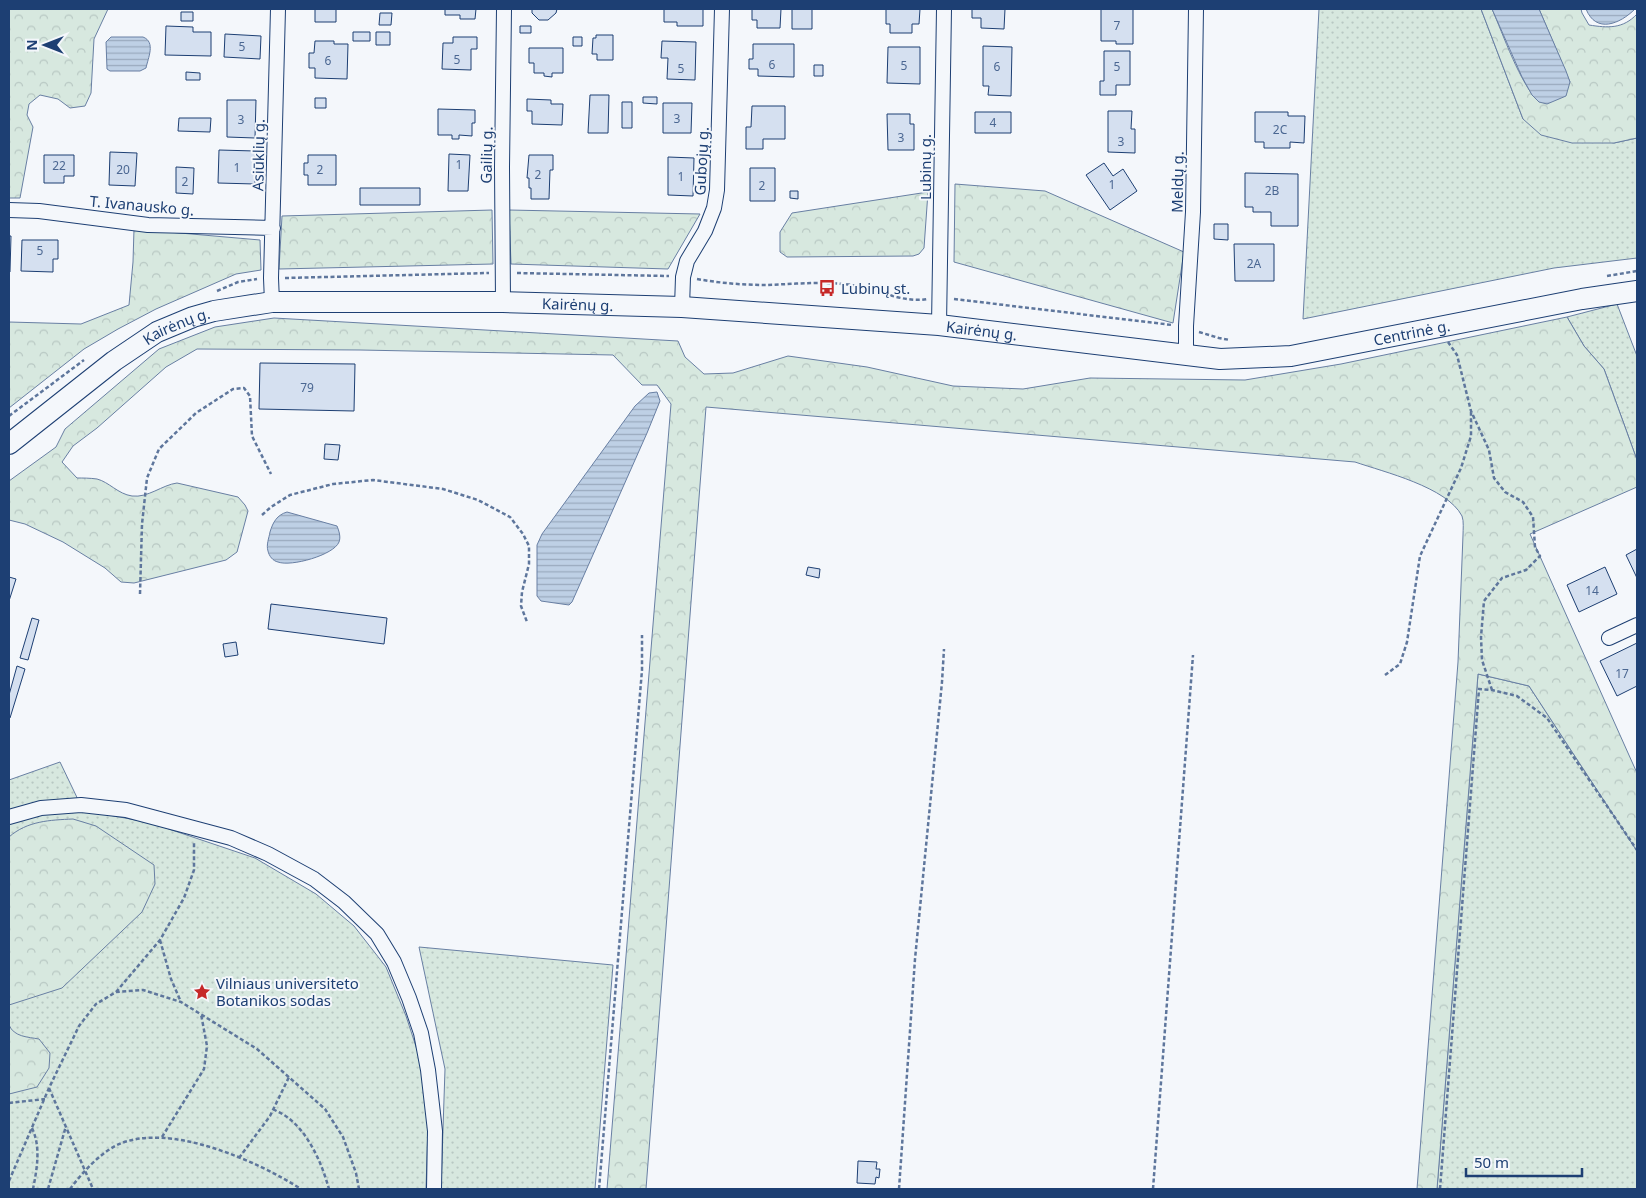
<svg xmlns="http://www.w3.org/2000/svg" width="1646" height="1198" font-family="'Noto Sans',sans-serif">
	<defs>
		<pattern id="grass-dots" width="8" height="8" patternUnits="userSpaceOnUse" patternTransform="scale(1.25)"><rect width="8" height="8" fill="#d7e8df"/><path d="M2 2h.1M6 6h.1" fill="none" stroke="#b8c8c3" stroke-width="1.8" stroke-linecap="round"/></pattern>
		<pattern id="forest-crowns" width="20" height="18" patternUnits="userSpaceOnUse" patternTransform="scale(1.25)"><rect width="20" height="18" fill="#d7e8df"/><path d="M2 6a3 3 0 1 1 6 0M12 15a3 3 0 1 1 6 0" fill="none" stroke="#b8c8c3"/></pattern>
		<pattern id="water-rules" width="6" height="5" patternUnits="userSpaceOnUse" patternTransform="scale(1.25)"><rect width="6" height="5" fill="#bed0e5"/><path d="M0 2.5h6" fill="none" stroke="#9aaabe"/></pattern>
	</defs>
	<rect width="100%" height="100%" fill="#f4f7fb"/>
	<path fill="url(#grass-dots)" stroke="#687fa3" d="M1319 9H1481L1523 119 1614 143 1637 138V258L1554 268 1303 319Z
		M1617 304 1637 356V460L1604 369 1584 346 1567 317Z
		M1478 674 1529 686 1637 851V1189H1437Z
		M60 762 83 810 151 823 255 858 316 894 354 926 386 967 406 1016 423 1068 428 1124 426 1189H9V780Z
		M419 947 613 965 595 1189H441L445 1069Z"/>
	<path fill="url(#forest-crowns)" stroke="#687fa3" d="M9 9H108L94 39 91 93 85 106 70 108 58 99 40 95 29 104 27 115 33 127 20 198H9Z
		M1481 9H1492C1503 34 1520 84 1539 102L1570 82 1539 9H1581L1582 13 1589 25C1608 28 1623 29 1637 14V138L1614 143H1572L1541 135 1523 119Z
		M955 184 1045 191 1184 252 1173 323 954 262Z
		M928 192 924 248 919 254 913 256 787 257 780 252V232L792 213Z
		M492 210 493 264 279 269 282 216Z
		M509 210 700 214 668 269 511 264Z
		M134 229 260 240 261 270 236 274 156 309 118 329 84 349 9 408V322L81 324 129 305 133 262Z
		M1567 317 1584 346 1604 369 1637 460V487L1530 534 1637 773V851L1529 686 1478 674 1437 1189H1417L1458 662 1463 535C1463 530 1464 521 1462 516 1447 487 1384 472 1355 462L706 407 646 1189H607L671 404 657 385H642L613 355 360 350 197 349 166 367 97 428 73 446 62 462 77 478C83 478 90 478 97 479 109 482 118 494 132 496 148 498 162 485 177 483L238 497 245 505 248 511 237 552 226 560 134 583 121 582 105 568 63 542 25 524 9 520V481L56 447 65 429 159 349 215 327 274 318 678 341 685 357 704 374 733 373 788 356 867 367 953 386 1023 389 1090 378 1245 380 1341 364Z
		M73 819 96 826 154 865 155 884 142 912 62 988 9 1005V837C27 821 50 820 73 819Z
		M9 1025C14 1037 28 1037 39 1039L50 1053 49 1068 37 1087 9 1094Z"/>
	<path fill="url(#water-rules)" stroke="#687fa3" d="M1492 9H1539L1566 71 1570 82 1566 96 1547 104 1539 102 1532 95 1522 77Z
		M1586 9H1635C1620 24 1596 34 1586 9Z
		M111 37H143C156 42 148 58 146 68L140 71H110L107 69 106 42Z
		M657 392 660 401 647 433 572 602 569 605 541 601 537 596V545L542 534 635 406 649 393Z
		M287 512 337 526C339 531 341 537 339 542 334 555 291 567 278 562 273 561 269 556 268 551 266 545 269 538 270 532 273 522 277 515 287 512Z"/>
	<path fill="#d5e0f0" stroke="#1d3f73" d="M315 9H336V22H315Z
		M445 9H476L475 19H460V15H445Z
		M532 9H557L556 13 548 20H539L532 13Z
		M664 9H703V26H677V22H664Z
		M752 9H781L780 28H757V20H752Z
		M792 9H812V29H792Z
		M886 9H920L919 24H912V33H890V24H886Z
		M972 9H1010H1005L1004 29 981 28V18H972Z
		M1101 9H1133V44H1116V41H1101Z
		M181 12H193V21H181Z
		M380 13H392L391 25H379Z
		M166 26 193 27V32H211V56L165 55Z
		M520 26H531V33H520Z
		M353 32H370V41H353Z
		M376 32H390V45H376Z
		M225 34 261 36 260 59 224 57Z
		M596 35H613V60H597V54H592L593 38H596Z
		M453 37H477V49H471V70L442 69 443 43H453Z
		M573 37H582V46H573Z
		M315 41H334V44H348L347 79 315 78V68H309V53H314Z
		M662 41 696 42 695 80 667 79 668 58H661Z
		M753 44H794V77L758 76V69H749V59H753Z
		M983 46 1012 47 1011 96 988 95 989 86H983Z
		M888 47H920V84L887 83Z
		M529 48H563V73H552V77L544 76V73H534V63H529Z
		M1104 51H1130V85H1116V95H1100V81H1104Z
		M814 65H823V76H814Z
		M186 72 200 73V80H186Z
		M590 95H609L608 133H588Z
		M643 97H657V104L643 103Z
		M315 98H326V108H315Z
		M527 99 551 100V104H563L562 125 532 124V111H527Z
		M227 100H256L255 138 227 137Z
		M622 102H632V128H622Z
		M663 103H692L691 133H663Z
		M752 106H785V139H763V149H746V127H751Z
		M438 109 475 110V123H472V136L459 135V139H452V135H438Z
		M1108 111H1132L1131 129H1135V153L1108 152Z
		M975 112H1011V133H975Z
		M1255 112H1288V116H1305L1304 143 1290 142V148H1264V142H1255Z
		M887 114H910V124H914V150H888Z
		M179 118H211L210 132 178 131Z
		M219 150 255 151V184L218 183Z
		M110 152 137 153 135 186 109 185Z
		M449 154 470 155 468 191H448Z
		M44 155H74V176H64V183H44Z
		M308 155H336V185H308V175H304V163H308Z
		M529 155H553V170H550L549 199H531V188H529V178H527Z
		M668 157 694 158 693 196 668 195Z
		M1104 163 1113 176 1123 169 1137 191 1110 210 1086 175Z
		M176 167 194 168 193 194 176 193Z
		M750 168H775V201H750Z
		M1245 173 1298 174V226H1271V212H1253V207H1245Z
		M360 188H420V205H360Z
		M790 191H798V199L790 198Z
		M1214 224H1228V240L1214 239Z
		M9 236H11L10 272H9Z
		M22 240H58V259H53V272L21 271Z
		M1234 244H1274V281H1235Z
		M260 363 355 364 354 411 259 409Z
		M325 444 340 445 338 460 324 459Z
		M1637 549V578L1626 555Z
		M808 567 820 569 819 578 806 575Z
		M1605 567 1617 594 1579 612 1567 585Z
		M9 577 16 579 9 601Z
		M271 604 387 618 384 644 268 629Z
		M32 618 39 620 28 660 20 658Z
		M236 642 238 655 225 657 223 644Z
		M1637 643V686L1617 696 1600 661Z
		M17 666 25 669 10 718H9V695Z
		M858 1161 877 1162 876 1169H880L879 1178 876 1177 875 1184 857 1183Z"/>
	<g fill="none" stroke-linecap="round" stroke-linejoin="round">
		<g stroke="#1d3f73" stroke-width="16">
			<path id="street" d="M9 210 39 211 148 225 273 228
				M272 302 271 278 278 9
				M503 302 502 167 504 9
				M682 307 683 277 687 261 705 231 714 208 717 190 722 9
				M939 325 944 9
				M1186 356V326L1193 212 1196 9
				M1609 638 1637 625
				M9 817 41 808 81 805 126 810 231 838 268 854 314 879 344 902 377 934 394 962 409 998 421 1033 428 1070 435 1131 434 1189"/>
		</g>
		<g stroke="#1d3f73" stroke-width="22">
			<g id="secondary">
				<path id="s1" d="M9 444 114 361 157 332 193 317 214 311 272 302H503L682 307 939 325 1220 359 1291 356 1582 299 1637 291"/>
			</g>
		</g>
		<path stroke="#5e769c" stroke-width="2.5" stroke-dasharray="4 2.5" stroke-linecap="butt" d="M517 273 669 276
			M1607 276 1637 271
			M285 278 489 273
			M697 279C720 283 743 285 766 285 798 284 831 280 862 287 882 292 906 303 927 299
			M217 291 238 282 257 279
			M954 299 1172 325
			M1199 332 1219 338 1230 340
			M1448 342 1457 355 1471 411 1489 450 1494 478 1505 492 1523 502 1533 517 1535 547 1540 556 1526 570 1502 578 1484 601 1481 637 1482 660 1492 690
			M9 416 84 360
			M262 515 271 507 290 495 333 484 373 480 443 489 478 500 510 517 523 534 529 546V564L522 592 521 606 527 622
			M140 594 142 524 147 478 159 449 196 413 233 389 244 388 250 396 252 436 271 474
			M1385 675 1400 664 1407 642 1420 556 1461 468 1471 436V412
			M160 940 171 979 181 1002
			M116 992 160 940 184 898 194 870V843
			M49 1088 93 1189
			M9 1103 45 1099
			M273 1109C278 1112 283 1114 287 1117 309 1133 322 1164 329 1189
			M32 1128C41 1147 37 1169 33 1189
			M162 1137 204 1069 207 1046 201 1014
			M239 1158 270 1116 289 1077
			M9 1181 49 1088 79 1026 96 1004 116 992 143 990 181 1002 257 1049 325 1109 343 1137 356 1173 359 1189
			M48 1189 66 1126
			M70 1189C82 1173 99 1154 117 1145 168 1121 257 1161 301 1189
			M599 1189 642 670V635
			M899 1189 915 959 942 682 944 649
			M1153 1189 1193 655
			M1440 1189 1479 689 1492 690 1517 696 1547 718 1637 850"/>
		<use href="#street" stroke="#f4f7fb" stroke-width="14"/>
		<use href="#secondary" stroke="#f4f7fb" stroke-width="20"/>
	</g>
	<defs>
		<g id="bus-bare" transform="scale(1.35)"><path d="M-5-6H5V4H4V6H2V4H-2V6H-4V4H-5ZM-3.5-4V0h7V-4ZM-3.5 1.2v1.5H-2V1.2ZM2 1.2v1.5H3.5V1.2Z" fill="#c62828" stroke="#f4f7fb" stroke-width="2.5" paint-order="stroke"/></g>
		<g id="sight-bare" transform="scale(1.35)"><path d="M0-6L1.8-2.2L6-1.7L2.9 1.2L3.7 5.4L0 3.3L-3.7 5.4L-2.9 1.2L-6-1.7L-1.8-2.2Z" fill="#c62828" stroke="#f4f7fb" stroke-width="2.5" paint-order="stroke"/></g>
	</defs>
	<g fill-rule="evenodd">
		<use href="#bus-bare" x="827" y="288"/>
		<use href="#sight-bare" x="202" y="992"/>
	</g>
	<g text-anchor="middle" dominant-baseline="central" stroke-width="4" stroke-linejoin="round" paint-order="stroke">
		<g font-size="12" fill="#4b6792">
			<text x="1117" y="25">7</text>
			<text x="242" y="46">5</text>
			<text x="457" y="59">5</text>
			<text x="328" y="60">6</text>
			<text x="772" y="64">6</text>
			<text x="904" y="65">5</text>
			<text x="997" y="66">6</text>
			<text x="1117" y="66">5</text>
			<text x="681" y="68">5</text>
			<text x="677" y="118">3</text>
			<text x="241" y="119">3</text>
			<text x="993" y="122">4</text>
			<text x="1280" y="129">2C</text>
			<text x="901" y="137">3</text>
			<text x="1121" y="141">3</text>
			<text x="459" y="164">1</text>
			<text x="59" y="165">22</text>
			<text x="237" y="167">1</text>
			<text x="123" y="169">20</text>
			<text x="320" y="169">2</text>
			<text x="538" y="174">2</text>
			<text x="681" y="176">1</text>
			<text x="185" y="181">2</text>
			<text x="1112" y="184">1</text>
			<text x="762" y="185">2</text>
			<text x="1272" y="190">2B</text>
			<text x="40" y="250">5</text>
			<text x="1254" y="263">2A</text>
			<text x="307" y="387">79</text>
			<text x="1592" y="590">14</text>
			<text x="1622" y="673">17</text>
		</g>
		<g font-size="15" fill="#1d3f73" stroke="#f4f7fb">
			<text transform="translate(258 155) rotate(-89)">Asiūklių g.</text>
			<text transform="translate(486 155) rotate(-89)">Gailių g.</text>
			<text transform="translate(701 161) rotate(-87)">Gubojų g.</text>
			<text transform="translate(925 167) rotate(-90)">Lubinų g.</text>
			<text transform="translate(1177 182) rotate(-89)">Meldų g.</text>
			<text transform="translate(142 205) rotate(5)">T. Ivanausko g.</text>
			<text stroke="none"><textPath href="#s1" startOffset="611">Kairėnų g.</textPath></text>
			<text stroke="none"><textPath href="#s1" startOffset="206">Kairėnų g.</textPath></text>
			<text stroke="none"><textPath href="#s1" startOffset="1016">Kairėnų g.</textPath></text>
			<text stroke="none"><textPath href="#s1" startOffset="1450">Centrinė g.</textPath></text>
		</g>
		<g font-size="15" fill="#1d3f73" stroke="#f4f7fb" text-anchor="start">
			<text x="841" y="288">Lubinų st.</text>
			<text x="216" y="983">Vilniaus universiteto<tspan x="216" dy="17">Botanikos sodas</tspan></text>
		</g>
	</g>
	<rect width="1646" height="1198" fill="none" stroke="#1d3f73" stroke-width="20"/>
	<g transform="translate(45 45) rotate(270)" stroke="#f4f7fb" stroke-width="4" paint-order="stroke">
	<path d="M0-4L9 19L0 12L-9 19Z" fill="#1d3f73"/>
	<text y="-8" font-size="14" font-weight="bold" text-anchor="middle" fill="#1d3f73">N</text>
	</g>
	<path d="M1466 1168v8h116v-8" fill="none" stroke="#1d3f73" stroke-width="2.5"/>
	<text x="1474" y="1168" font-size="15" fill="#1d3f73" stroke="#f4f7fb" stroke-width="4" paint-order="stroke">50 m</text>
</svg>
